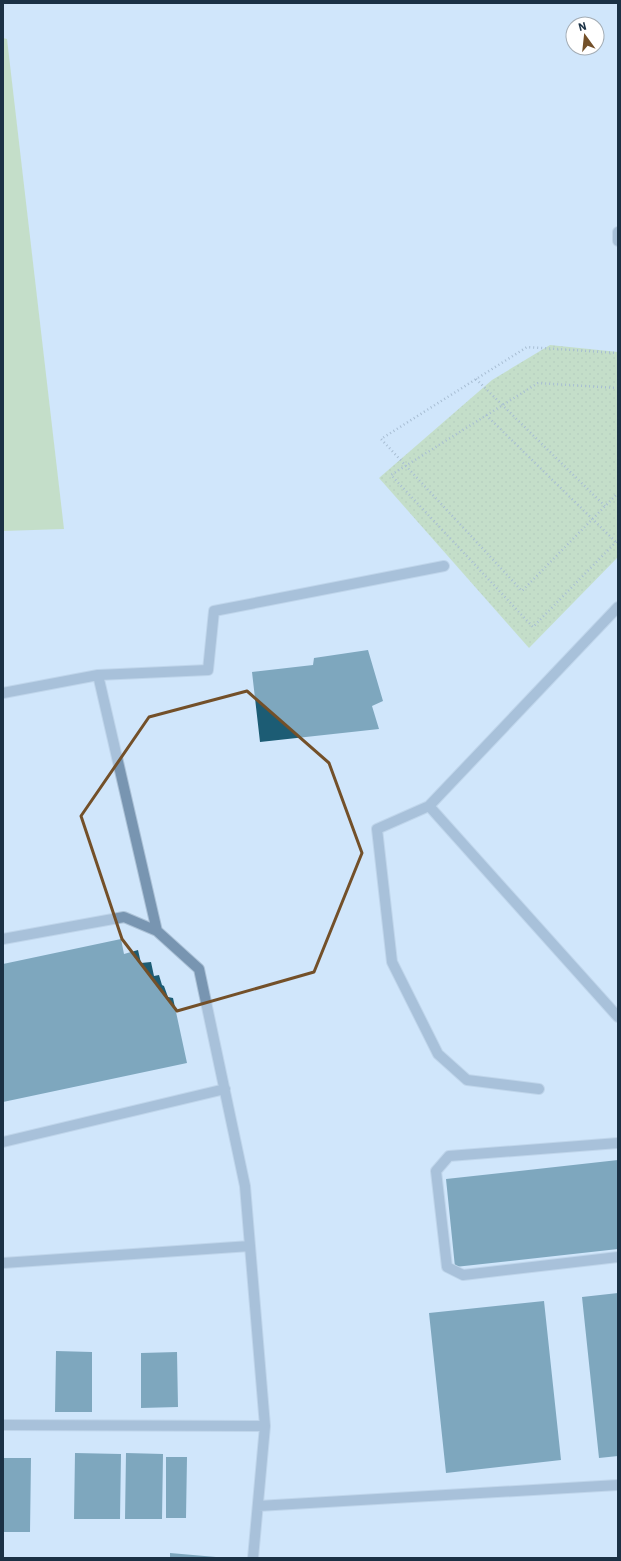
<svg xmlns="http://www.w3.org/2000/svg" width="621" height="1561" font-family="'IBM Plex Sans',sans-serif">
	<defs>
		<pattern id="park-dots" width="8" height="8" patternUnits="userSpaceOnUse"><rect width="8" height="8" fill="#b7d68d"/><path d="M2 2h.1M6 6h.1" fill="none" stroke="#9db87b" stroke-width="1.8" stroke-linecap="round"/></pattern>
	</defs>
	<rect width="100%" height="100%" fill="#d0e6fb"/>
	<path fill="#b7d68d" d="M3 38 7 39 64 529 3 531Z"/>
	<path fill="url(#park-dots)" d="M550 345 618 352V557L529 648 379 478 492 380Z"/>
	<path fill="#1c5c74" d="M368 650 383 701 372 706 379 729 260 742 252 672 313 665 314 658Z
		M121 939 124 954 138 950 141 963 151 962 154 976 159 975 162 985 164 986 168 997 173 998 187 1063 3 1102V964Z
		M618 1160V1249L455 1267 446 1179Z
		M618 1293V1456L599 1458 582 1297Z
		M544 1301 561 1460 446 1473 429 1313Z
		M56 1351 92 1352V1412H55Z
		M177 1352 178 1407 141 1408V1353Z
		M75 1453 121 1454 120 1519H74Z
		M126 1453 163 1454 162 1519H125Z
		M166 1457H187L186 1518H166Z
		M3 1458H31L30 1532H3Z
		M170 1553 216 1557V1558H170Z"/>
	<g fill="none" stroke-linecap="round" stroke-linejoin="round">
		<g stroke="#acc2d7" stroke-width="12">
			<path id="minor" d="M618 232V241
				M98 675 157 931
				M3 693 98 675 208 670 214 611 444 566
				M429 806 618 1017
				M3 939 124 917 157 931 199 969 245 1186 265 1426
				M539 1089 467 1080 438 1054 392 962 377 829 429 806 618 607
				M3 1142 225 1089
				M618 1143 449 1156 436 1171 447 1267 463 1275 618 1257
				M3 1263 250 1246
				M3 1425 265 1426 253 1558
				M258 1506 618 1485"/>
		</g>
		<path stroke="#778da1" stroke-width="2.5" stroke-dasharray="1 3" stroke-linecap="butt" d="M618 353 527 347 381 439 522 591 618 493
			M476 379 605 506
			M618 388 538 383 391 475 533 627 618 540
			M486 415 616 542"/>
		<use href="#minor" stroke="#7895b1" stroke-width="10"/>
	</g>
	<path d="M0 0H621V1561H0ZM247 691 329 763 362 853 314 972 177 1011 122 939 81 816 149 717Z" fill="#d0e6fb" fill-opacity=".55" fill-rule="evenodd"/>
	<path fill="none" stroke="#735029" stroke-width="3" stroke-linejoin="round" d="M247 691 329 763 362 853 314 972 177 1011 122 939 81 816 149 717Z"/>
	<rect width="621" height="1561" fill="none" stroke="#1b3145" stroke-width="8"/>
	<g transform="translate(585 36) rotate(345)"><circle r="19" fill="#ffffff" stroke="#a4adb5"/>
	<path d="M0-3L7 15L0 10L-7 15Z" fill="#735029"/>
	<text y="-6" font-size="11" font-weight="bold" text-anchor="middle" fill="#1b3145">N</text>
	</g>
</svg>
